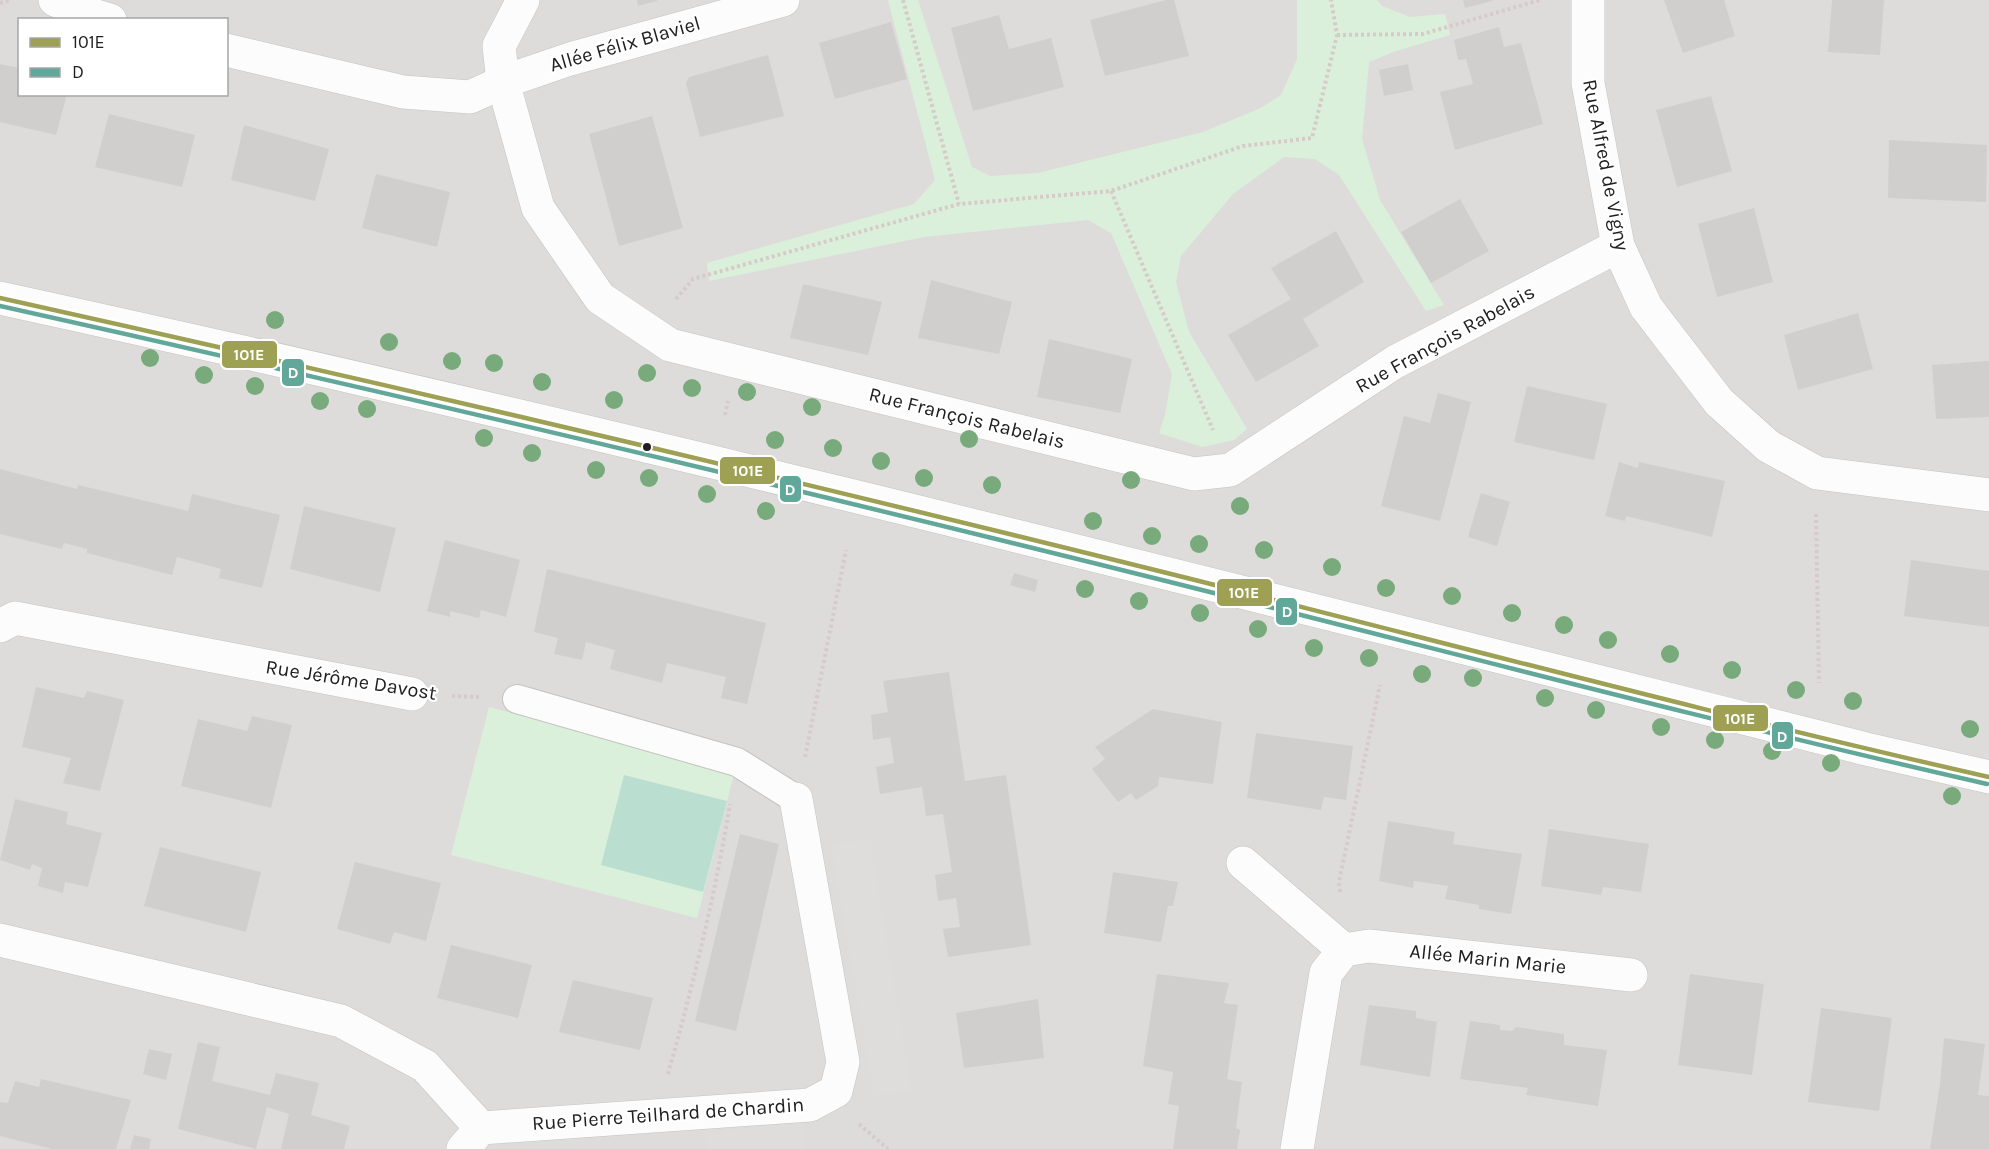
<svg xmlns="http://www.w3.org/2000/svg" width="1989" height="1149" font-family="Karla,sans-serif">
	<rect width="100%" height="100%" fill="#eeecea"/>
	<path fill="#dddcdb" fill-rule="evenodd" d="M0 0H1989V1149H0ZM20 20H226V94H20Z"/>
	<path fill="#daf0db" d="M888 0H918L972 167 990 176 1038 173 1203 132 1261 108 1281 95 1297 59V0H1377L1382 6 1410 17 1445 14 1450 35 1393 52 1369 62 1362 139 1380 200 1444 305 1426 311 1339 175 1315 159 1284 157 1233 194 1181 256 1176 282 1189 332 1247 429 1234 440 1202 447 1159 433 1165 415 1172 374 1111 233 1088 220 924 237 709 281 707 263 914 204 935 180Z
		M489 707 735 770 697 918 451 855Z"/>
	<path fill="#badfd1" d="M624 775 727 801 703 892 601 865Z"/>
	<path fill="#dedddc" d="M870 839 911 1090 874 1096 832 845Z
		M801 1121 804 1149H708L706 1133Z"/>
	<path fill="#d1cfcd" d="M637 0H657V1L638 6Z
		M1166 0H1174L1189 56 1105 76 1090 20Z
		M1463 0H1492V1L1465 8Z
		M1664 0H1724L1735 36 1683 53Z
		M1832 0H1884L1880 55 1828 52Z
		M999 15 1009 49 1051 38 1064 87 973 111 951 28Z
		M891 22 907 79 835 99 819 43Z
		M1499 27 1504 47 1521 43 1543 124 1455 150 1440 92 1473 84 1466 59 1458 60 1454 40Z
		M768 55 784 116 700 137 686 83 689 77Z
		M0 64 20 68V94H67L56 135 0 122Z
		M1408 64 1413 90 1384 96 1379 70Z
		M1711 96 1732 171 1677 187 1656 110Z
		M109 114 195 135 182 187 95 167Z
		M652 116 683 228 619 246 589 134Z
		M244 125 329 149 315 201 231 180Z
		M1889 140 1987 145 1986 202 1888 198Z
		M376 174 450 192 437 247 362 228Z
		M1460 199 1489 251 1431 283 1401 232Z
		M1754 208 1773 282 1717 297 1698 224Z
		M1336 231 1364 282 1303 319 1319 346 1256 382 1228 335 1291 299 1271 268Z
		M931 280 1012 302 999 354 918 338Z
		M803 284 882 302 868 355 790 338Z
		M1858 313 1873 369 1798 390 1784 335Z
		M1049 339 1132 359 1120 413 1037 397Z
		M1989 361V417L1936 419 1932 365Z
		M1527 386 1607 404 1594 460 1514 442Z
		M1438 393 1471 402 1440 521 1381 506 1404 416 1430 423Z
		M1619 462 1638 468 1639 462 1725 481 1712 537 1626 516 1625 521 1605 516Z
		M0 469 77 489 78 485 188 511 192 494 280 515 262 588 219 578 221 569 177 557 172 575 87 553V549L64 543 62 549 0 534Z
		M1481 493 1510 502 1497 546 1468 537Z
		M304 506 396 528 380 592 290 569Z
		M445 540 520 560 506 617 481 610 479 618 450 611V617L427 611Z
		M1911 560 1989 571V627L1904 616Z
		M547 569 766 623 747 704 721 698 726 677 667 663 662 683 610 669 615 650 586 642 582 660 554 654 558 638 534 632Z
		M1014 573 1038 580 1035 592 1010 585Z
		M949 672 965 781 1006 775 1031 945 948 957 943 929 960 927 956 898 938 901 935 875 952 872 943 814 926 816 922 787 880 794 876 767 894 763 890 737 873 740 871 715 888 712 883 681Z
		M36 687 84 698 87 691 124 700 100 791 63 783 71 758 22 747Z
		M1153 709 1222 722 1213 784 1159 777 1158 786 1136 800 1131 793 1118 802 1092 769 1105 759 1095 747Z
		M252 716 292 725 271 808 181 786 198 719 247 731Z
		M1256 733 1353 746 1346 800 1324 797 1321 810 1247 798Z
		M15 799 68 812 66 824 102 833 88 887 65 882 63 893 38 886 42 868 32 864 30 870 0 860Z
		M1388 821 1455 832 1453 844 1522 854 1511 914 1479 909V905L1445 899 1448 886 1414 881 1413 888 1379 881Z
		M1549 829 1649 844 1641 892 1603 887 1601 895 1541 886Z
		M740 834 779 844 736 1031 695 1021Z
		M160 847 261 872 246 932 144 906Z
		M355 862 441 883 426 941 394 932 390 944 337 929Z
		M1113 872 1178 882 1173 906H1168L1161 942 1104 933Z
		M451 945 532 965 518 1018 437 998Z
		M1157 974 1229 983 1224 1003 1238 1005 1227 1079 1242 1082 1236 1128 1240 1130 1237 1149H1173L1179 1106 1168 1104 1173 1072 1143 1066Z
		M1690 974 1764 984 1752 1075 1678 1065Z
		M573 980 653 998 640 1050 559 1032Z
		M1038 999 1044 1058 964 1068 956 1013Z
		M1369 1005 1416 1011V1018L1437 1022 1430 1077 1360 1065Z
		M1821 1008 1892 1018 1879 1111 1808 1102Z
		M1470 1021 1500 1025V1030L1512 1031 1516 1027 1564 1034V1045L1607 1050 1598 1106 1526 1095 1528 1088 1460 1079Z
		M1944 1038 1985 1044 1978 1095 1989 1096V1149H1930L1940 1084Z
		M198 1042 220 1047 212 1081 270 1095 276 1073 319 1083 311 1115 350 1126 344 1149H281L289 1114 267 1107 256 1149 178 1129Z
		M149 1049 172 1054 166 1080 143 1074Z
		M41 1079 131 1100 116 1149H52L0 1136V1102L8 1103 15 1081 39 1087Z
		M134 1135 151 1139 149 1149H130Z"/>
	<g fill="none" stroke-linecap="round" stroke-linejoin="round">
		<g stroke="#c4c3c2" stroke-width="30">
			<path id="service" d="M517 699 737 762 796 799"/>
		</g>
		<g stroke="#c4c3c2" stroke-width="34">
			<path id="minor" d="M55 0 86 13 110 20
				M523 0 499 46 503 82 538 208 600 298 670 345 1194 474 1230 470 1395 362 1618 246
				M1588 0V83L1618 246 1646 307 1719 402 1768 446 1817 473 1989 495
				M226 50 403 92 470 97 503 82 570 59 783 0
				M0 626 15 618 412 694
				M1243 863 1344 950
				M0 940 341 1021 425 1066 481 1128
				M463 1149 481 1128 810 1105 836 1091 843 1062 796 799
				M1297 1149 1326 973 1344 950 1369 946 1631 975"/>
		</g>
		<g stroke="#c4c3c2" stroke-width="34">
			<path id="tertiary" d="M0 298C625 434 1246 593 1866 749L1989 777"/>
		</g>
		<path stroke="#d6cbc9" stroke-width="4" stroke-dasharray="3 3" stroke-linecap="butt" d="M903 0 959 204
			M0 3 10 0
			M1337 35 1423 34 1540 0
			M1111 191 1213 430
			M676 299 693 279 959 204 1111 191 1243 146 1312 138 1337 35 1331 0
			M725 415 728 401
			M1816 514 1819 683
			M452 696 480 697
			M805 757 846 550
			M1340 892 1339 882 1380 685
			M668 1074C693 985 715 896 730 804
			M859 1124 888 1149"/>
		<use href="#service" stroke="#fcfcfc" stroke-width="28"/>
		<use href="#minor" stroke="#fcfcfc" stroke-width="33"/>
		<use href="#tertiary" stroke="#fcfcfc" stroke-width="33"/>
		<g stroke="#fff" stroke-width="9">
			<path id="bus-1" d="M0 298C391 385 782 477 1171 574 1443 642 1715 715 1989 777"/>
		</g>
		<g stroke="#fff" stroke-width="9">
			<path id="bus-2" d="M0 306C391 393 781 485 1170 582 1442 650 1714 722 1987 784"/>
		</g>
		<use href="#bus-1" stroke="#9ea053" stroke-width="4.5"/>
		<use href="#bus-2" stroke="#62a89a" stroke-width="4.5"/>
	</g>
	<g fill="#78aa7c">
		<circle cx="275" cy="320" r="9"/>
		<circle cx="389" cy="342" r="9"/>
		<circle cx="150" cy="358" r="9"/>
		<circle cx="452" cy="361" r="9"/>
		<circle cx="494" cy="363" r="9"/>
		<circle cx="647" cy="373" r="9"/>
		<circle cx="204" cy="375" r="9"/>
		<circle cx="542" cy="382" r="9"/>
		<circle cx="255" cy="386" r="9"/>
		<circle cx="692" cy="388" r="9"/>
		<circle cx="747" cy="392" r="9"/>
		<circle cx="614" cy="400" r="9"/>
		<circle cx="320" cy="401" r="9"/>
		<circle cx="812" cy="407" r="9"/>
		<circle cx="367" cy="409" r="9"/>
		<circle cx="484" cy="438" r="9"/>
		<circle cx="969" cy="439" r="9"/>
		<circle cx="775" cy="440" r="9"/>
		<circle cx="833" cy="448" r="9"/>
		<circle cx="532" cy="453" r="9"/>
		<circle cx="881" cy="461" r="9"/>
		<circle cx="596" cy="470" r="9"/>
		<circle cx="649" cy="478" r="9"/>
		<circle cx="924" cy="478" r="9"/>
		<circle cx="1131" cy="480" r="9"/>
		<circle cx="992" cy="485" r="9"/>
		<circle cx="707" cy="494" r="9"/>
		<circle cx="1240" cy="506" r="9"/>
		<circle cx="766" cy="511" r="9"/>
		<circle cx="1093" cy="521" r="9"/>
		<circle cx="1152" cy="536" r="9"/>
		<circle cx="1199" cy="544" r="9"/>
		<circle cx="1264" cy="550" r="9"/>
		<circle cx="1332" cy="567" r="9"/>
		<circle cx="1386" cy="588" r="9"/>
		<circle cx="1085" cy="589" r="9"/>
		<circle cx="1452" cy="596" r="9"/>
		<circle cx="1139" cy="601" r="9"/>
		<circle cx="1200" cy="613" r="9"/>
		<circle cx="1512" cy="613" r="9"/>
		<circle cx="1564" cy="625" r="9"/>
		<circle cx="1258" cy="629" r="9"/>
		<circle cx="1608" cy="640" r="9"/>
		<circle cx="1314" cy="648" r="9"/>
		<circle cx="1670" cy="654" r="9"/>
		<circle cx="1369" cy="658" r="9"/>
		<circle cx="1732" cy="670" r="9"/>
		<circle cx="1422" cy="674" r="9"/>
		<circle cx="1473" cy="678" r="9"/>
		<circle cx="1796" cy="690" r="9"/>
		<circle cx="1545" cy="698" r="9"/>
		<circle cx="1853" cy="701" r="9"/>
		<circle cx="1596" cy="710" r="9"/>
		<circle cx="1661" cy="727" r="9"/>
		<circle cx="1970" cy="729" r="9"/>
		<circle cx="1715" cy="740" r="9"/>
		<circle cx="1772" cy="751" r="9"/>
		<circle cx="1831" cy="763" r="9"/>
		<circle cx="1952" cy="796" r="9"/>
	</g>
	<circle fill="#202020" stroke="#fff" stroke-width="2" cx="647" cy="447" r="5"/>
	<g text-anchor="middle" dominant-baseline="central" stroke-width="4.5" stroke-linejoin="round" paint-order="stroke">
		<g font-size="20" fill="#202020" stroke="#fff">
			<text transform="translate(625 44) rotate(-16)">Allée Félix Blaviel</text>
			<text transform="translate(1606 165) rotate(79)">Rue Alfred de Vigny</text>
			<text transform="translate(1445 339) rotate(-29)">Rue François Rabelais</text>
			<text transform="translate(967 418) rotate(14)">Rue François Rabelais</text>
			<text transform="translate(351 680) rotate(9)">Rue Jérôme Davost</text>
			<text transform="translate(1488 959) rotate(6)">Allée Marin Marie</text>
			<text transform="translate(668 1114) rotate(-4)">Rue Pierre Teilhard de Chardin</text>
		</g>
	</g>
	<g stroke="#fff" stroke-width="2">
		<rect x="221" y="340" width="57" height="29" rx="6" fill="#9ea053"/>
		<rect x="281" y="358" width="24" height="29" rx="6" fill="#62a89a"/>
		<rect x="719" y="456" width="57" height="29" rx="6" fill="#9ea053"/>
		<rect x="779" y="475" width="23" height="28" rx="6" fill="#62a89a"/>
		<rect x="1216" y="578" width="57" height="29" rx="6" fill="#9ea053"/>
		<rect x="1275" y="597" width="23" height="29" rx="6" fill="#62a89a"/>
		<rect x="1712" y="704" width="57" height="28" rx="6" fill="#9ea053"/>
		<rect x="1771" y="721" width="23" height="29" rx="6" fill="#62a89a"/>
	</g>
	<g font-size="16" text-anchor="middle" font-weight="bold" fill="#fff">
		<text x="249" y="360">101E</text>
		<text x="293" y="378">D</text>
		<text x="748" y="476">101E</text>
		<text x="790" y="495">D</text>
		<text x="1244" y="598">101E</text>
		<text x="1287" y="617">D</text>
		<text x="1740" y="724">101E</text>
		<text x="1782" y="742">D</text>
	</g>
	<rect x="18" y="18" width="210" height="78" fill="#ffffff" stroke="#a6a6a6" stroke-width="1.5"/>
	<rect x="30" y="38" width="30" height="9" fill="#9ea053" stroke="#a6a6a6" stroke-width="1.5"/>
	<text x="72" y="48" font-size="18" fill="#202020">101E</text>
	<rect x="30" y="68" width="30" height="9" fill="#62a89a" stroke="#a6a6a6" stroke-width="1.5"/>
	<text x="72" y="78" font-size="18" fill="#202020">D</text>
</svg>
